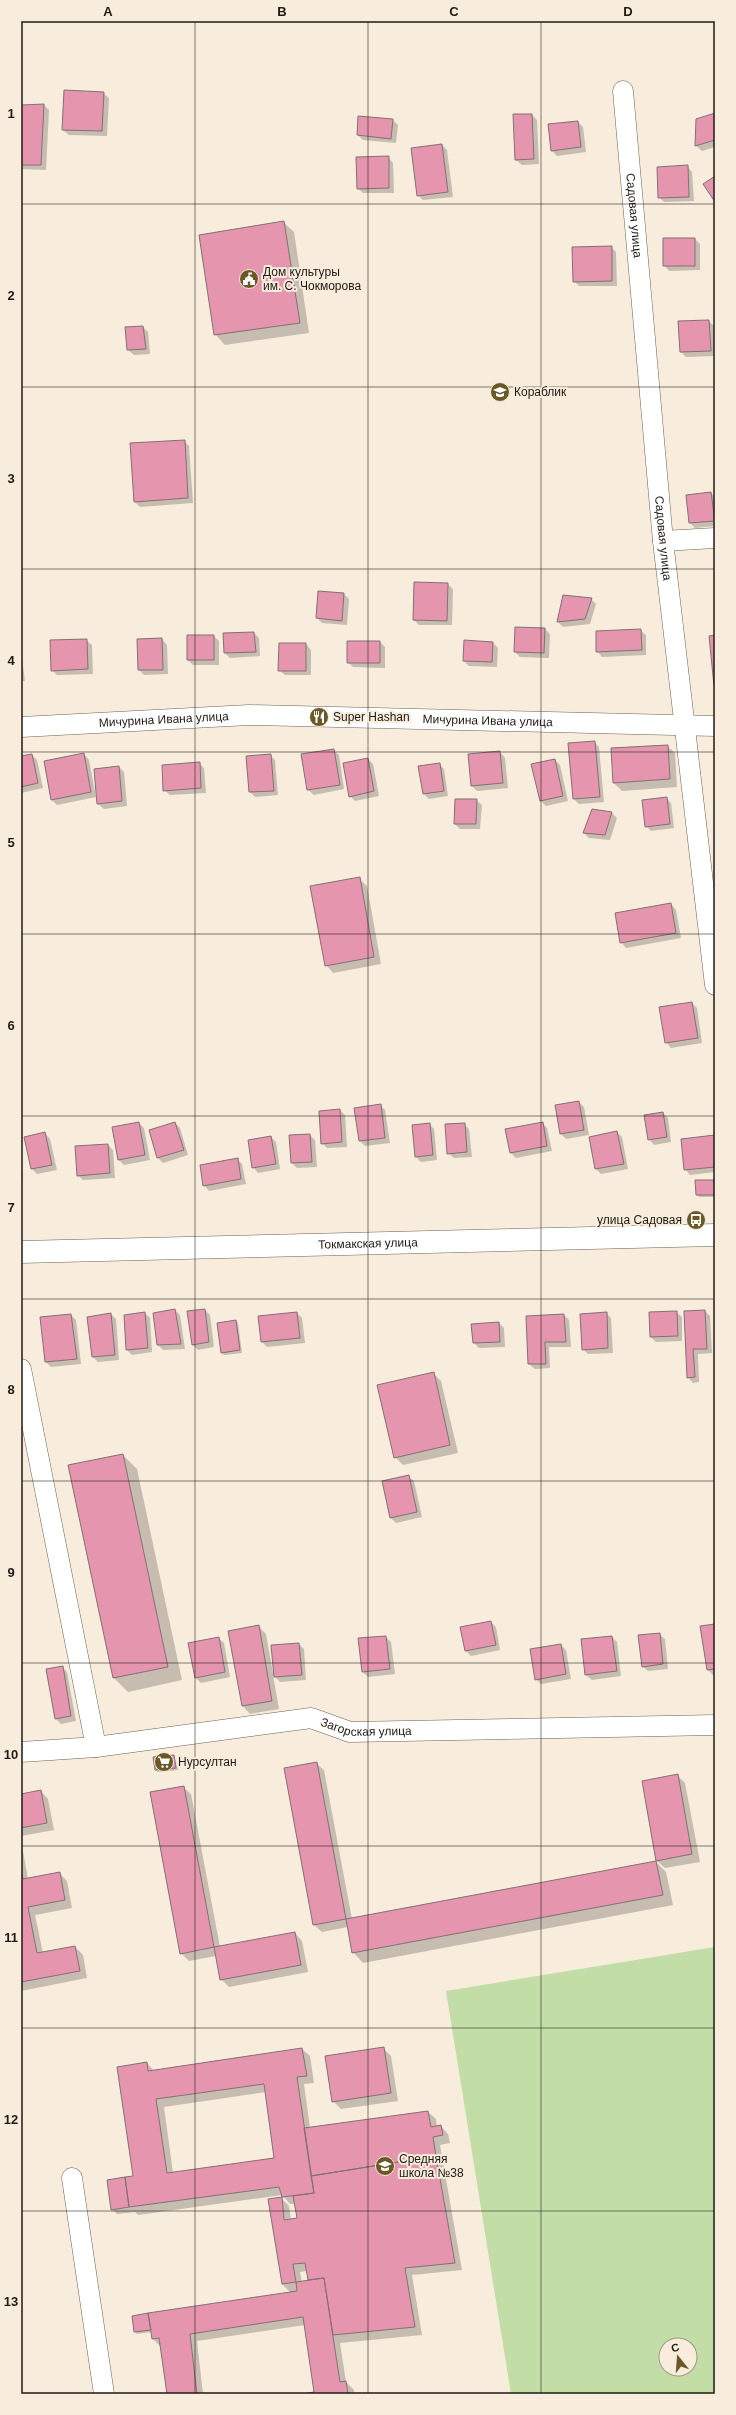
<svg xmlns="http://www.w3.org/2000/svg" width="736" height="2415" font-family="Helvetica,sans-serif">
	<rect width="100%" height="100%" fill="#f8ecdc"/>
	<path fill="#c2dea6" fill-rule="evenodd" d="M715 1947V2394H511L446 1991ZM666 2345H690V2369H666Z"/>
	<path fill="#0003" fill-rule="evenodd" d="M103 93 109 98 107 136 69 135 63 130Z
		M44 105 49 110 46 170 21 169V106Z
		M715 114V147L702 151 696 146 697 120Z
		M532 115 537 120 539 164 522 165 516 160Z
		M393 120 398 125 396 143 363 140 358 135Z
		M578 122 583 127 586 152 557 156 552 151Z
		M442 145 447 150 453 197 423 200 418 195Z
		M388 157 393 163 394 193H363L358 188Z
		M687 166 692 172 694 201 664 202 659 197Z
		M283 222 294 232 309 333 225 345 215 334Z
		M695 239 700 244V270L669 271 664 265Z
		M611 247 616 252 617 286H579L574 281Z
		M709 321 714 326 715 356 686 357 681 352Z
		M143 327 148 332 150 354 134 355 128 350 126 328Z
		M184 441 189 446 193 503 140 507 135 502 131 444Z
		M711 493 715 497V526L695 528 690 523 687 496Z
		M448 584 453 589 452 625H419L414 620Z
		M319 592 344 594 349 599 347 625 322 623 317 618Z
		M591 599 596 604 590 624 563 627 558 622Z
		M545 629 550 634 549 658 520 657 515 652Z
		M640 630 646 635V655L602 657 597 651Z
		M254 633 259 638 260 656 230 658 225 653 224 634Z
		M214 636 219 641V665H193L188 660Z
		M162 639 167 645 168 674 144 675 139 670 138 640Z
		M86 640 92 645 93 674 57 675 52 670Z
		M465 641 493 643 498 648 497 667 469 666 464 661Z
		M380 642 385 647V668L353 667 348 662Z
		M306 644 311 650V675H285L279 670Z
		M21 650 25 681H21Z
		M594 742 599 747 604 802 579 804 574 799Z
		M667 746 675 753 677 787 622 791 614 783Z
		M333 750 339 755 344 789 314 795 308 790Z
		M500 752 505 758 508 788 477 791 472 786 469 755Z
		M84 754 89 760 96 797 57 805 52 800Z
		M32 755 37 760 43 788 21 793V757Z
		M270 755 275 760 278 795 255 797 250 792 247 757Z
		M368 759 373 764 379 796 355 801 350 796Z
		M555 760 560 765 568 801 546 806 541 801 533 765Z
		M199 763 204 768 206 793 170 795 164 790Z
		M439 764 444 769 448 796 429 799 424 794Z
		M119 767 124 772 127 806 104 809 98 804Z
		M666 798 671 803 674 828 651 831 646 826Z
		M476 800 482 805 480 829H460L455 824Z
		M593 810 612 813 617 818 610 840 589 838 584 833Z
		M359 879 367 886 381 964 333 973 326 965Z
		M671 904 676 910 681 938 626 948 621 942Z
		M692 1003 697 1008 702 1043 671 1048 666 1042Z
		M579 1102 584 1107 589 1135 566 1139 561 1134Z
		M380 1105 385 1110 390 1143 365 1146 360 1141 356 1109Z
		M340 1110 345 1115 347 1147 327 1148 322 1143Z
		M663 1113 668 1118 671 1142 654 1145 649 1139Z
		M139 1123 144 1128 150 1160 124 1165 119 1160 113 1128Z
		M175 1123 180 1128 188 1155 163 1163 158 1158 150 1131Z
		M542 1123 547 1128 552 1151 516 1158 511 1153 507 1129Z
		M429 1124 434 1129 437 1160 421 1162 416 1157Z
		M464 1124 469 1129 472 1157 454 1158 448 1153Z
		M617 1132 622 1137 628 1169 601 1174 596 1169 590 1137Z
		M45 1133 50 1139 57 1170 37 1174 32 1169 25 1138Z
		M310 1135 315 1140 317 1167 297 1168 292 1163 290 1136Z
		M271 1137 276 1142 280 1169 258 1173 253 1167Z
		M715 1137V1172L690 1175 685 1169Z
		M108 1145 113 1150 115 1178 83 1180 78 1175Z
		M237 1159 242 1164 246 1184 209 1191 204 1185Z
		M21 1166 23 1180H21Z
		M714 1181 715 1197H699L697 1195Z
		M175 1310 180 1315 185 1349 163 1350 158 1345Z
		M205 1310 210 1315 214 1347 198 1350 193 1345Z
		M705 1311 710 1316 712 1353 698 1354 699 1382 693 1383 688 1377 685 1312Z
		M676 1312 682 1317V1341L656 1342 651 1337Z
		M145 1313 150 1318 152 1352 132 1355 127 1350 125 1316Z
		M297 1313 302 1318 305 1343 267 1347 262 1342 259 1317Z
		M606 1313 611 1318 613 1353 588 1354 583 1349Z
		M111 1314 116 1319 119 1360 98 1362 93 1357Z
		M71 1315 76 1320 81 1364 51 1367 46 1362 41 1318Z
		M564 1315 569 1320 571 1347H549L550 1368 535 1369 529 1364 527 1317Z
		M236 1321 238 1323 242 1353 224 1355 222 1353Z
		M499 1323 504 1328 505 1347 479 1348 474 1343 473 1325Z
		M433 1373 441 1381 458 1453 403 1465 395 1457Z
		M123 1455 137 1469 182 1680 128 1692 114 1678Z
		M408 1476 414 1481 422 1517 396 1523 391 1518 383 1481Z
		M491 1622 496 1627 500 1650 471 1656 466 1651 462 1627Z
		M715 1625V1675H713L708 1670 702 1627Z
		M258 1626 266 1634 273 1673 299 1644 304 1649 306 1680 280 1682 273 1675 279 1709 250 1714 243 1706Z
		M659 1634 665 1639 668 1669 648 1671 642 1666Z
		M386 1637 391 1642 395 1674 368 1677 363 1672Z
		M612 1637 617 1642 621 1676 592 1680 586 1675Z
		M218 1638 224 1643 230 1677 201 1683 196 1678Z
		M561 1645 566 1650 571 1679 541 1684 536 1679Z
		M62 1667 67 1672 76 1721 61 1724 56 1719Z
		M174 1756 178 1770 158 1772 155 1770Z
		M316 1763 324 1770 352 1919 656 1862 666 1872 673 1905 363 1963 353 1952 348 1927 322 1932 314 1925Z
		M677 1775 685 1783 700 1862 665 1868 657 1861Z
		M183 1787 191 1794 220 1947 295 1933 302 1941 308 1972 229 1987 221 1979 216 1956 189 1961 181 1953Z
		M41 1791 48 1799 54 1830 21 1836V1795Z
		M21 1840 28 1879 59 1873 67 1881 72 1908 35 1915 43 1953 75 1947 83 1955 87 1978 21 1991Z
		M383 2048 391 2056 398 2101 341 2109 333 2101Z
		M302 2049 310 2056 314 2083 304 2084 310 2128 428 2112 436 2119 437 2127 441 2126 448 2134 450 2143 440 2145 462 2270 412 2275 422 2335 340 2343 346 2382 354 2390V2394H309L315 2393 305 2325 197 2341 203 2394H168L160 2346 153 2339 152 2332 137 2334 135 2332 291 2293 282 2284 281 2198 289 2206 291 2220 298 2219 295 2204H290L282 2195 138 2215 135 2212 117 2214 112 2209 134 2177 147 2063 154 2071ZM266 2092 275 2159 173 2173 164 2107ZM307 2271 309 2281 302 2282 300 2272Z"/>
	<path fill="#e595ae" stroke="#837075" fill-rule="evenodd" d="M64 90 104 92 102 131 62 130Z
		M44 104 41 165H21V105Z
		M715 113V140L695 146 696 119Z
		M513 114H532L534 159 515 160Z
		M358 116 393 119 391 139 357 135Z
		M578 121 581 147 551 151 548 124Z
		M442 144 448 192 417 196 411 148Z
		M389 156V188L357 189 356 157Z
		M688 165 689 197 658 198 657 167Z
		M715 176V202L703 184Z
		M284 221 300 323 214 335 199 235Z
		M663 238H695V266H663Z
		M612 246V281L573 282 572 247Z
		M709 320 711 351 680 352 678 321Z
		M143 326 146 349 127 350 125 327Z
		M185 440 188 498 134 502 130 443Z
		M711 492 715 521 689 523 686 495Z
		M414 582 448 583 447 621 413 620Z
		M318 591 344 593 342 621 316 618Z
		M563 595 592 598 585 619 557 622Z
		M515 627 545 628 544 653 514 652Z
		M641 629 642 650 596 652V631Z
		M254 632 256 652 224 653 223 633Z
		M187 635H214V660H187Z
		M715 635V686H714L709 636Z
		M162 638 163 670H138L137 639Z
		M87 639 88 669 51 671 50 640Z
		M464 640 493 642 492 662 463 661Z
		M347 641H380V663H347Z
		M279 643H306V671H278Z
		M595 741 600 797 573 799 568 743Z
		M668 745 670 779 613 783 611 748Z
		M334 749 340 785 307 790 301 754Z
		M500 751 503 783 471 786 468 754Z
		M84 753 91 792 51 800 44 761Z
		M32 754 38 783 21 787V756Z
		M271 754 274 791 249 792 246 756Z
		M368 758 374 791 349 797 343 763Z
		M555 759 563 796 540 801 531 764Z
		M200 762 201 788 163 791 162 765Z
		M440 763 444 791 423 794 418 766Z
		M119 766 122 801 97 804 94 769Z
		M667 797 670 824 645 827 642 800Z
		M455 799H477L476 824H454Z
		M592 809 612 812 605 835 583 833Z
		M360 877 374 957 325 966 310 886Z
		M671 903 676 933 620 943 615 913Z
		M692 1002 698 1038 665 1043 659 1007Z
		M579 1101 584 1130 560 1134 555 1105Z
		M381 1104 385 1138 359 1141 354 1108Z
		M340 1109 342 1142 321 1144 319 1111Z
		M663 1112 667 1137 648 1140 644 1115Z
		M139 1122 145 1155 118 1160 112 1127Z
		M175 1122 184 1150 157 1158 149 1130Z
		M543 1122 547 1146 510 1153 505 1129Z
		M430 1123 433 1155 415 1157 412 1125Z
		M465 1123 467 1152 447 1154 445 1124Z
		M617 1131 624 1164 595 1169 589 1137Z
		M45 1132 52 1165 31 1169 24 1137Z
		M310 1134 312 1162 291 1163 289 1135Z
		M715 1135V1167L684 1170 681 1139Z
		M271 1136 276 1164 252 1168 248 1140Z
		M108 1144 110 1173 77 1176 75 1146Z
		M238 1158 241 1179 203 1186 200 1165Z
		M695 1180H714L715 1195H696Z
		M175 1309 181 1344 157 1345 153 1313Z
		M205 1309 209 1342 192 1345 187 1311Z
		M705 1310 707 1349H693L695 1377 687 1378 684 1311Z
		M677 1311 678 1336 650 1337 649 1312Z
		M145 1312 148 1348 126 1350 124 1315Z
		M297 1312 300 1338 261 1342 258 1316Z
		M607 1312 608 1348 582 1350 580 1314Z
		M111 1313 115 1355 92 1357 87 1317Z
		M71 1314 77 1359 45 1362 40 1317Z
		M564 1314 566 1342H545L546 1364H528L526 1316Z
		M236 1320 240 1350 221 1353 217 1323Z
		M499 1322 500 1342 473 1343 471 1324Z
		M434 1372 450 1445 394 1458 377 1385Z
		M123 1454 168 1667 113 1678 68 1465Z
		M409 1475 417 1512 390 1518 382 1481Z
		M491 1621 496 1645 465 1651 460 1627Z
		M715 1624V1669L707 1670 700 1626Z
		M259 1625 272 1701 242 1706 228 1631Z
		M660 1633 663 1664 642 1667 638 1635Z
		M386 1636 390 1669 362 1672 358 1638Z
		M612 1636 617 1671 585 1675 581 1639Z
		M219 1637 225 1672 195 1678 188 1643Z
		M299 1643 302 1675 274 1677 271 1645Z
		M561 1644 566 1674 535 1680 530 1649Z
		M63 1666 71 1716 55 1719 46 1669Z
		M174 1755 176 1768 155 1770 153 1757Z
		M317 1762 346 1919 313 1925 284 1768Z
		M678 1774 692 1854 656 1861 642 1781Z
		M184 1786 214 1947 180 1954 150 1792Z
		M41 1790 47 1823 21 1828V1794Z
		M656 1861 663 1895 352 1953 346 1919Z
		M21 1871 23 1879 60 1872 65 1900 28 1907 37 1953 75 1946 80 1971 21 1982Z
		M295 1932 301 1965 220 1980 214 1947Z
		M384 2047 391 2093 332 2102 325 2056Z
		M302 2048 307 2076 297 2077 314 2193 282 2197 279 2187 129 2207 125 2177 133 2176 117 2067 147 2062 148 2071ZM264 2084 274 2158 167 2173 156 2099Z
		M428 2111 431 2127 441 2125 443 2135 433 2137 436 2156 311 2176 304 2128Z
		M436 2156 455 2263 405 2268 415 2327 333 2335 324 2278 308 2280 305 2263 293 2264 296 2282 282 2284 268 2199 282 2197 284 2220 297 2218 293 2196 314 2193 311 2176Z
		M125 2177 129 2207 111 2210 107 2180Z
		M324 2278 340 2382 346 2381 348 2394H302L314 2392 303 2317 190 2334 197 2394H167L159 2338 152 2339 148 2313 297 2291 296 2282Z
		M148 2313 151 2330 134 2332 132 2316Z"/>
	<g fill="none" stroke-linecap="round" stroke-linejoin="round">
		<g stroke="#6c6255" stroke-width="21">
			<g id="minor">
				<path id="s1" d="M623 91 663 541 715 985"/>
				<path d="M663 541 715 538"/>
				<path id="s2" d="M21 727 249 715 715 726"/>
				<path d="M21 1369 96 1747"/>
				<path id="s3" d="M21 1752 96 1747 311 1718 350 1732 715 1725"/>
				<path d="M72 2178 104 2394"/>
			</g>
		</g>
		<g stroke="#6c6255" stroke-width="23">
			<g id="secondary">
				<path id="s4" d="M21 1252 715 1235"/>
			</g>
		</g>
		<use href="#minor" stroke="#fff" stroke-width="20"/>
		<use href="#secondary" stroke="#fff" stroke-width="22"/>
	</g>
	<path fill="none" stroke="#1e1a14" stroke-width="1" stroke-opacity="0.55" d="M195 21V2394M368 21V2394M541 21V2394M21 204H715M21 387H715M21 569H715M21 752H715M21 934H715M21 1116H715M21 1299H715M21 1481H715M21 1663H715M21 1846H715M21 2028H715M21 2211H715"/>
	<defs>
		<g id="civic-disc" transform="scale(1)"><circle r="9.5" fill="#6a5826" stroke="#f8ecdc"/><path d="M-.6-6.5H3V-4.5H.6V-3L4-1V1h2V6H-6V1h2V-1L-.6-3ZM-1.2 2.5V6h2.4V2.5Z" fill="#fff"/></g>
		<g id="school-disc" transform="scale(1)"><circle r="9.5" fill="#6a5826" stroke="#f8ecdc"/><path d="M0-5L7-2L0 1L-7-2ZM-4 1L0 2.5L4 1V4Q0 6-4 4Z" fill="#fff"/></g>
		<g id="restaurant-disc" transform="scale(1)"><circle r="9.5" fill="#6a5826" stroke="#f8ecdc"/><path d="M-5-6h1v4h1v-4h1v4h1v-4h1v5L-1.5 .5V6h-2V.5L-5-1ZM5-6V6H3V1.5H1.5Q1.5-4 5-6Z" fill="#fff"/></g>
		<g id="bus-disc" transform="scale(1)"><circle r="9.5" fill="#6a5826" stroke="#f8ecdc"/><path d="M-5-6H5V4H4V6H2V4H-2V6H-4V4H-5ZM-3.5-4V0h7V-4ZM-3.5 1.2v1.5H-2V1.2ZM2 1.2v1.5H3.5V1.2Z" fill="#fff"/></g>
		<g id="supermarket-disc" transform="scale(1)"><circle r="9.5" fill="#6a5826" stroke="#f8ecdc"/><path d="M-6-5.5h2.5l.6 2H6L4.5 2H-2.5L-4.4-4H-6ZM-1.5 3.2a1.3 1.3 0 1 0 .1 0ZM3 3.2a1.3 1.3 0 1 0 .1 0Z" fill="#fff"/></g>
	</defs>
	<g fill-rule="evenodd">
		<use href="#civic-disc" x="249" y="279"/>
		<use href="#school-disc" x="500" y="392"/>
		<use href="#restaurant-disc" x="319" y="717"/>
		<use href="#bus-disc" x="696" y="1220"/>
		<use href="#supermarket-disc" x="164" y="1762"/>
		<use href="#school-disc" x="385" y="2166"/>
	</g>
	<g text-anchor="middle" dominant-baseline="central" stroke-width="4" stroke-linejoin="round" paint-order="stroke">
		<g font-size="12" fill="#1e1a14" stroke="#f8ecdc">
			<text stroke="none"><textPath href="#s1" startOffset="125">Садовая улица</textPath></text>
			<text stroke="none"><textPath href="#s1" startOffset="449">Садовая улица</textPath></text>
			<text stroke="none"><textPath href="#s2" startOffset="143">Мичурина Ивана улица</textPath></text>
			<text stroke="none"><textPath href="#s2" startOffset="467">Мичурина Ивана улица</textPath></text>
			<text stroke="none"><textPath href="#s4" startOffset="347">Токмакская улица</textPath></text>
			<text stroke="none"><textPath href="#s3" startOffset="349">Загорская улица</textPath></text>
		</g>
		<g font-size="12" fill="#1e1a14" stroke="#f8ecdc" text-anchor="start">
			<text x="263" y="272">Дом культуры<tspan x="263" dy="14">им. С. Чокморова</tspan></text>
			<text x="514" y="392">Кораблик</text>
			<text x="333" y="717">Super Hashan</text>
			<text x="682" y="1220" text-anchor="end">улица Садовая</text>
			<text x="178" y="1762">Нурсултан</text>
			<text x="399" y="2159">Средняя<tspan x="399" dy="14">школа №38</tspan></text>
		</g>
	</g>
	<rect width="736" height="2415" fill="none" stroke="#f8ecdc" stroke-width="44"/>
	<g transform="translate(678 2357) rotate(343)"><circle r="19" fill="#f8ecdc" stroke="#a1988c"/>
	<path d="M0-3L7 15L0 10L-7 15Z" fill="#6a5826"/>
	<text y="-6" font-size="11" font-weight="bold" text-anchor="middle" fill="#1e1a14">С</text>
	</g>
	<rect x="22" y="22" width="692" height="2371" fill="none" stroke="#1e1a14" stroke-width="1.5"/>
	<g font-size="13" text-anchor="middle" font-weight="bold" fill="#1e1a14">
		<text x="108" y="16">A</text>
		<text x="282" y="16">B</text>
		<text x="454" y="16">C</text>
		<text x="628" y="16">D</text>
		<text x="11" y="118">1</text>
		<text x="11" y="300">2</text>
		<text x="11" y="483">3</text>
		<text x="11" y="665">4</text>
		<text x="11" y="847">5</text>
		<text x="11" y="1030">6</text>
		<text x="11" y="1212">7</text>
		<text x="11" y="1394">8</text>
		<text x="11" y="1577">9</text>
		<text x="11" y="1759">10</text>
		<text x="11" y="1942">11</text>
		<text x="11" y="2124">12</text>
		<text x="11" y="2306">13</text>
	</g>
</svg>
